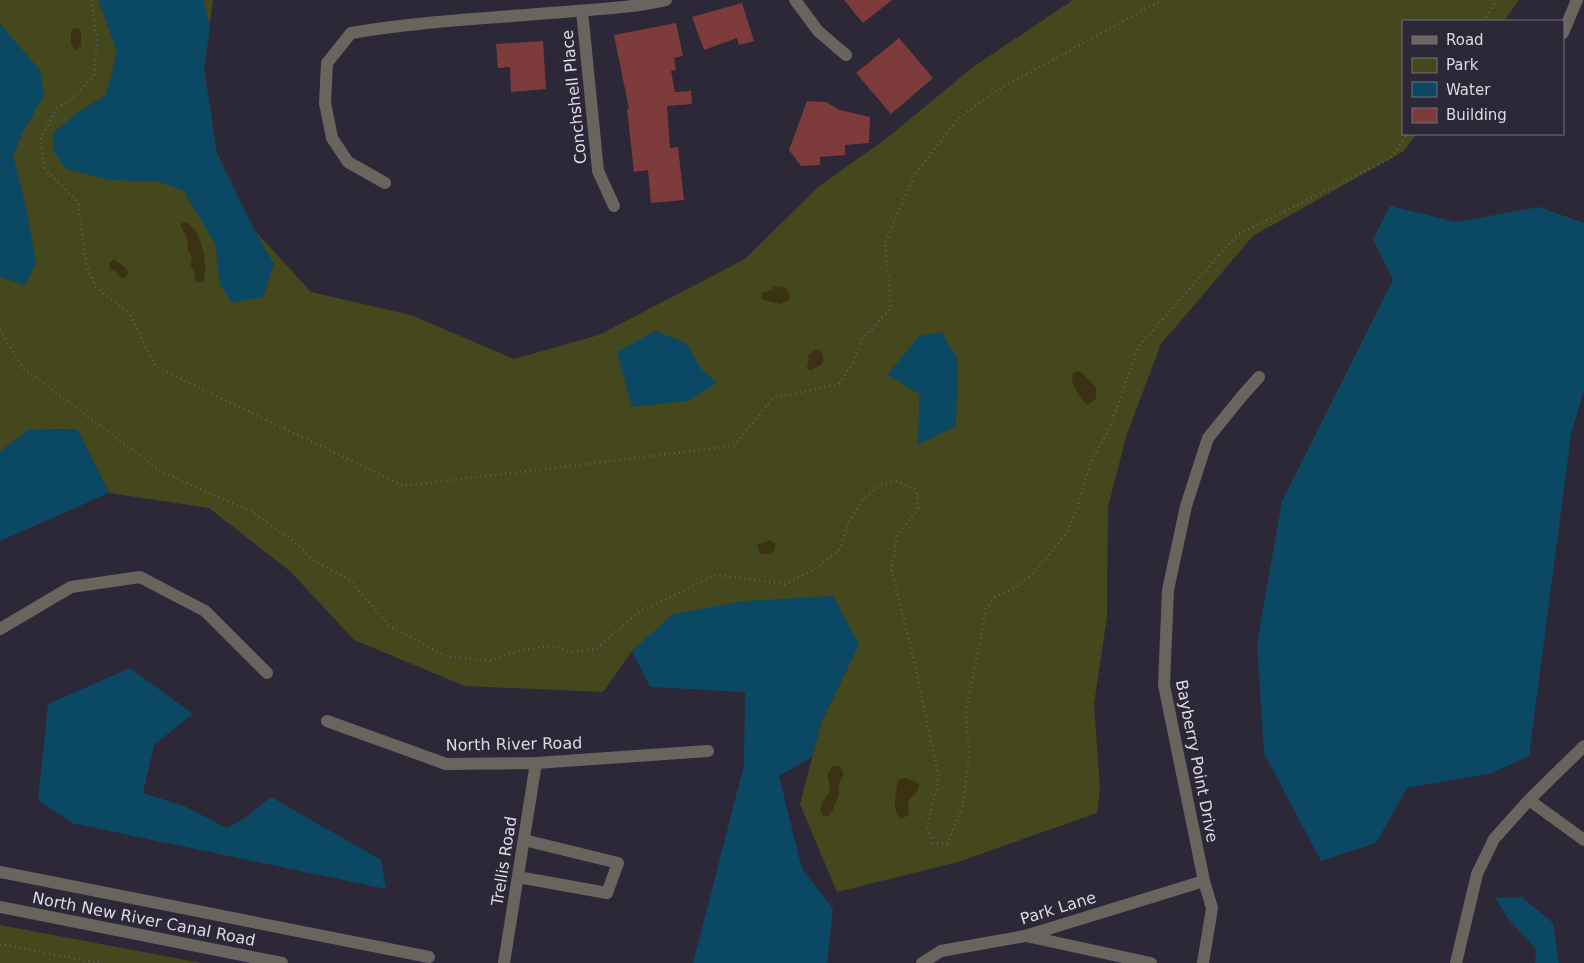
<svg xmlns="http://www.w3.org/2000/svg" width="1584" height="963" font-family="'DejaVu Sans',sans-serif">
	<rect width="100%" height="100%" fill="#2c2837"/>
	<path fill="#45481c" d="M0 0H213L204 69 217 154 255 231 311 292 411 315 514 359 599 335 745 259 818 187 887 138 973 67 1073 0H1519L1504 21H1403V134H1417L1404 151 1253 236 1161 344 1126 437 1108 507 1107 617 1094 704 1100 788 1097 813 958 862 837 892 800 804 821 723 859 644 632 651 603 692 465 686 354 640 291 572 209 508 109 493 77 429 28 430 0 452Z
		M0 925 202 963H0Z"/>
	<path fill="#3a3212" d="M74 28 79 29 81 32V46L76 50 73 47 71 44V32Z
		M184 222C202 226 209 267 203 282L199 283 195 280 194 269 190 267 192 257 188 251 187 238 180 225Z
		M114 259 127 269 128 273 126 277 121 278 116 272 110 269 109 263Z
		M774 286 783 287 787 289 790 297 789 300 780 304C774 302 766 302 762 299V293L771 290Z
		M816 349 821 351 824 360 821 365 811 370 808 369 807 366 809 360 808 355Z
		M1076 371 1081 372 1096 387V398L1091 403 1087 405C1080 399 1069 382 1073 374Z
		M770 540 776 544 774 551C769 554 766 556 760 553L757 545Z
		M834 766H839C847 774 842 776 839 785 838 789 839 793 838 797 836 802 834 804 834 809L828 816 824 817C815 808 825 801 829 792 833 781 821 776 834 766Z
		M905 778 917 782 919 786 918 790 908 801 909 815 901 819C891 809 896 793 898 780Z"/>
	<path fill="#0b4863" d="M98 0H203L210 26 204 69 217 154 255 231 274 264 263 297 232 303 220 285 215 244 184 191 159 182 110 180 66 169 53 151V133L77 113 106 95 117 52Z
		M0 24 40 70 44 95 22 134 13 156 27 211 36 263 25 285 0 277Z
		M1390 206 1456 222 1539 207 1584 223V389L1571 435 1529 756 1492 773 1407 788 1376 843 1321 861 1264 753 1257 643 1282 501 1393 280 1373 239Z
		M655 331 686 343 702 370 717 383 688 401 632 407 617 352Z
		M942 332 958 361 956 426 918 445 919 394 887 375 919 336Z
		M77 429 109 493 0 541V452L28 430Z
		M833 596 859 644 821 723 812 757 779 776 802 869 833 909 827 963H693L744 765 745 692 650 687 632 651 673 614 744 601Z
		M130 668 193 714 154 745 143 793 184 806 227 828 245 818 271 797 381 860 386 889 72 823 38 800 48 704Z
		M1522 897 1553 923 1559 963H1535L1536 949 1509 920 1495 898Z"/>
	<path fill="#7d3b3c" d="M844 0H892L863 23Z
		M742 3 754 41 739 45 737 38 704 50 692 17Z
		M676 23 683 56 674 58 676 70 671 71 675 92 691 91 692 104 667 106 670 148 678 147 684 200 651 203 648 170 634 172 627 109H629L614 35Z
		M899 38 933 78 891 114 856 73Z
		M543 41 546 89 511 92 510 67 498 68 496 44Z
		M807 101 826 102 840 110 870 117 869 143 845 145V155L820 157V165L801 166 789 150Z"/>
	<g fill="none" stroke-linecap="round" stroke-linejoin="round">
		<path stroke="#625e6c" stroke-width="2.5" stroke-dasharray="1 4" stroke-linecap="butt" d="M91 0 97 40 94 76 76 95 56 109 40 141 45 169 78 202 86 264 96 287 129 313 156 367 404 486 734 446 773 398 839 384 853 363 862 339 891 308 885 243 915 174 959 118 996 91 1162 0
			M1483 21 1497 0
			M0 330 22 367 162 472 251 511 288 537 315 561 348 579 390 626 447 657 490 660 521 650 552 646 570 652 596 649 639 612 716 575 785 584 815 569 840 549 848 523 863 499 879 486 897 481 916 490 918 508 897 536 891 569 912 652 939 778 927 828 933 843 947 844 963 806 969 753 966 712 986 609 995 597 1020 585 1034 572 1066 534 1077 509 1089 466 1109 429 1139 346 1237 235 1391 158 1407 134
			M0 944 99 963"/>
		<path stroke="#6a645e" stroke-width="12" d="M795 0 818 31 846 55
			M582 11 598 171 614 206
			M1563 33 1577 0
			M385 183 348 162 332 138 325 103 327 63 351 33C421 21 493 18 563 12 597 9 633 8 666 0
			M0 629 71 587 140 577 205 611 267 673
			M327 721 446 764 536 763 708 751
			M1529 800 1584 840
			M0 872 429 957
			M518 877 607 893 618 863 524 840
			M0 907 282 963
			M1026 936 1151 963
			M504 963 536 763
			M922 963 941 951 1025 936 1204 881
			M1203 963 1212 908 1204 881 1164 685 1168 590 1186 506 1208 438 1242 396 1259 377
			M1456 963 1477 874 1494 839 1529 800 1584 746"/>
	</g>
	<g text-anchor="middle" dominant-baseline="central" stroke-width="4" stroke-linejoin="round" paint-order="stroke">
		<g font-size="16" fill="#dddbe5" stroke="#2c2837">
			<text transform="translate(574 97) rotate(-96)">Conchshell Place</text>
			<text transform="translate(514 744) rotate(-1)">North River Road</text>
			<text transform="translate(1197 761) rotate(79)">Bayberry Point Drive</text>
			<text transform="translate(504 861) rotate(-81)">Trellis Road</text>
			<text transform="translate(1058 908) rotate(-17)">Park Lane</text>
			<text transform="translate(144 919) rotate(11)">North New River Canal Road</text>
		</g>
	</g>
	<rect x="1402" y="20" width="162" height="115" fill="#2c2837" stroke="#73707d"/>
	<rect x="1412" y="36" width="25" height="8" fill="#6a645e" stroke="#73707d"/>
	<text x="1446" y="45" font-size="15" fill="#dddbe5">Road</text>
	<rect x="1412" y="58" width="25" height="15" fill="#45481c" stroke="#73707d"/>
	<text x="1446" y="70" font-size="15" fill="#dddbe5">Park</text>
	<rect x="1412" y="82" width="25" height="15" fill="#0b4863" stroke="#73707d"/>
	<text x="1446" y="95" font-size="15" fill="#dddbe5">Water</text>
	<rect x="1412" y="108" width="25" height="15" fill="#7d3b3c" stroke="#73707d"/>
	<text x="1446" y="120" font-size="15" fill="#dddbe5">Building</text>
</svg>
